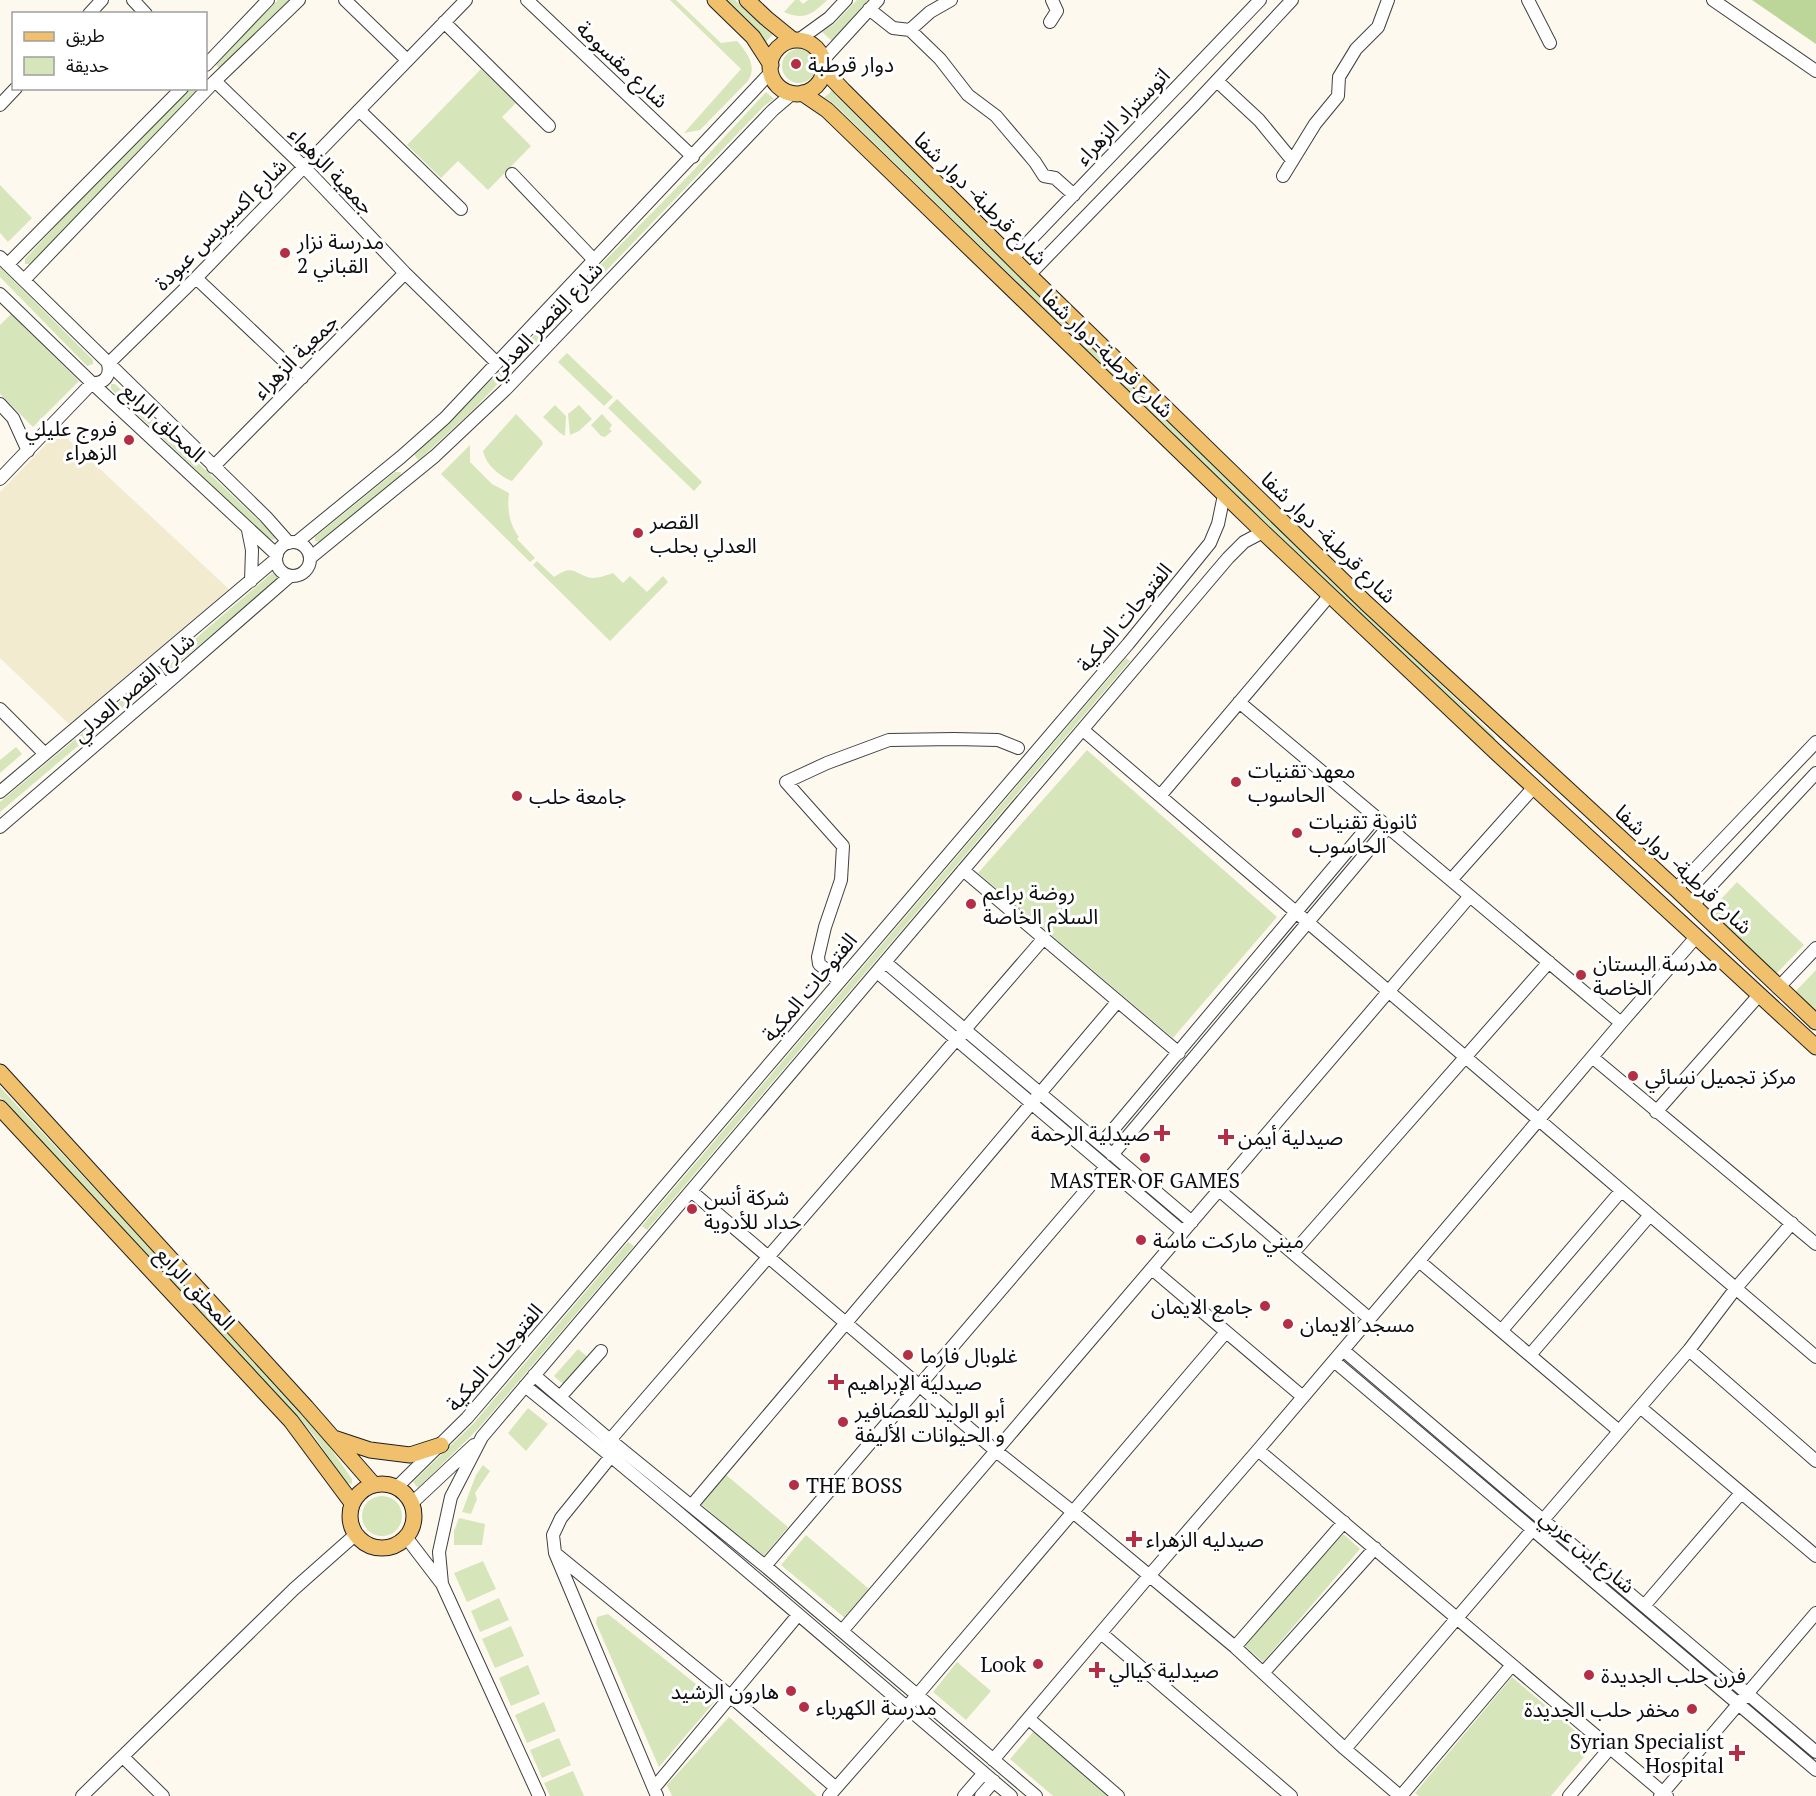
<svg xmlns="http://www.w3.org/2000/svg" width="1816" height="1796" font-family="'PT Serif','Noto Sans Arabic',serif">
	<rect width="100%" height="100%" fill="#fef9ee"/>
	<path fill="#f2ebcf" d="M59 431 229 589 69 724 0 658V492Z"/>
	<path fill="#d6e6ba" d="M278 0H289L220 69 214 63Z
		M670 0H676L721 43 737 41C748 53 758 68 747 82L700 130 684 133 741 69Z
		M725 0H735L762 25 774 33 765 43 757 30Z
		M795 0H799L803 4 808 0H827C813 14 804 21 784 12Z
		M857 0H868L832 41 822 32 834 24Z
		M782 66a17 17 0 1 1 34 0a17 17 0 1 1-34 0Z
		M481 69 516 103 502 117 531 146 488 190 458 161 441 178 407 145Z
		M189 89 198 90 30 264H25V259L107 171Z
		M832 89 836 96 1495 737V739L1490 741 833 103 824 97 829 94Z
		M766 92 774 99 764 106 583 295H579L577 292V289L691 173Z
		M0 185 32 218 8 242 0 233Z
		M0 267 93 360V364L87 366 0 277Z
		M559 309H564L566 312 473 410 419 460 417 459 414 454C465 408 512 359 559 309Z
		M11 314 79 381 33 427 0 394V325Z
		M567 353 613 397 604 406 558 362Z
		M111 384H115L274 535 275 540 269 539 111 389Z
		M617 399 702 482 694 491 608 408Z
		M555 405 566 416 565 436 560 433 543 417Z
		M579 405 592 419 579 431 570 435 568 414Z
		M516 414 542 441 543 444 512 481C499 476 486 465 483 451Z
		M602 414 612 425 609 429 612 431 605 437 601 436 591 425Z
		M470 445V462L492 484 509 493C507 508 509 524 519 537L517 539 535 558 530 562 441 474Z
		M395 472H401L400 476 320 542 315 541V537Z
		M537 561 554 577C575 562 575 576 593 578 599 578 607 575 613 573L623 583 630 576 647 592 663 576 668 582 610 641 533 565Z
		M272 573 277 574V579L170 670 165 668 167 663Z
		M1126 658 1130 661 647 1230 642 1226Z
		M146 680 150 681 151 684 0 812V802Z
		M16 747 22 754 0 773V760Z
		M1087 750 1277 917 1173 1038 978 873Z
		M1737 882 1804 945 1775 975 1709 912Z
		M1816 970V1016L1793 994Z
		M0 1087 301 1411 319 1432 352 1479V1484L346 1483 315 1437 297 1416 0 1097Z
		M628 1242 634 1246 478 1429 418 1488 413 1482 473 1424Z
		M578 1349 588 1357 563 1384 554 1376Z
		M528 1408 548 1424 526 1451 508 1433Z
		M483 1465 490 1471 475 1493 477 1499 471 1514 462 1512 476 1475Z
		M725 1474 788 1527 763 1557 700 1503Z
		M362 1516a20 20 0 1 1 40 0a20 20 0 1 1-40 0Z
		M459 1518 485 1524 482 1545H454V1531Z
		M1341 1532 1360 1549 1263 1662 1244 1645Z
		M806 1535 869 1589 845 1618 781 1565Z
		M483 1561 496 1589 467 1602 454 1573Z
		M499 1598 509 1620 480 1632 471 1611Z
		M608 1614 716 1700 659 1767 596 1623 597 1617Z
		M511 1626 524 1656 495 1668 482 1639Z
		M957 1662 991 1691 966 1720 933 1692Z
		M528 1665 540 1694 511 1706 499 1678Z
		M1512 1677 1593 1746 1551 1796H1419L1415 1793Z
		M544 1702 556 1731 527 1743 515 1715Z
		M729 1717 817 1796H672L667 1785Z
		M1034 1731 1109 1796H1053L1010 1759Z
		M559 1738 571 1765 542 1778 530 1750Z
		M573 1771 584 1796H550L544 1783Z"/>
	<path fill="#bcd69a" d="M1752 0H1816V44Z"/>
	<g fill="none" stroke-linecap="round" stroke-linejoin="round">
		<g stroke="#404040" stroke-width="14">
			<path id="minor" d="M133 0 146 14
				M345 0 407 60
				M527 0 693 157
				M1528 0 1550 43
				M1713 0 1816 71
				M869 9 893 28 910 30 930 12 951 0
				M89 14 102 0
				M444 22 549 126
				M1050 22 1057 11 1052 0
				M910 30 940 59 968 95 996 116 1035 162 1044 176 1055 178 1074 195
				M800 39 829 18 846 0
				M824 59 878 0
				M206 65 268 0
				M215 81 304 167 405 273 497 363
				M1217 81 1259 120 1292 160
				M0 105 16 88
				M359 110 461 209
				M512 174 594 260
				M1283 176 1315 124 1338 96 1339 77 1356 49 1378 27 1388 0
				M0 257 266 517 289 543
				M1012 259 1260 0
				M8 264 182 88
				M1029 275 1195 104 1292 0
				M196 278 302 378
				M24 280 215 81 299 0
				M0 294 92 383 277 555
				M563 294 581 310
				M108 364 196 278 466 0
				M92 383C104 384 111 376 108 364
				M0 404 13 418 28 451
				M213 467 405 273
				M0 479 92 383
				M248 530 252 550 251 581
				M297 542 401 457 445 418 771 72
				M276 559a17 17 0 1 1 34 0a17 17 0 1 1-34 0Z
				M310 558 435 456 505 390 773 110 793 93
				M150 666 165 685
				M1239 702 1621 1023
				M0 709 45 754
				M1083 730 1816 1357
				M0 792 276 559
				M1160 796 1330 595
				M0 827 165 685 290 576
				M963 870 1179 1053
				M1451 880 1534 787
				M1676 889 1816 742
				M1693 905 1816 773
				M885 962 1192 1222
				M877 972 1183 1232
				M840 981 819 964 818 957 825 927 841 880 843 846 786 782 827 763 889 740 954 739 998 740 1018 748
				M1778 988 1816 948
				M1592 1057 1816 1244
				M1656 1112 1760 994
				M1101 1144 1376 817
				M1112 1155 1388 827
				M1219 1190 1370 1319
				M691 1191 996 1451 1073 1512 1235 1647 1345 1749 1400 1796
				M1293 1253 1549 962
				M1419 1261 1619 1431
				M1152 1269 1303 1397
				M1502 1330 1621 1191
				M1343 1350 1816 1752
				M1689 1350 1816 1461
				M1530 1355 1650 1215
				M1334 1361 1816 1770
				M534 1375 610 1440 765 1566 1036 1796
				M525 1386C690 1519 849 1659 1011 1796
				M560 1397 601 1351
				M1640 1407 1816 1556
				M1258 1450 1667 1796
				M396 1488 467 1418 1128 644 1210 543 1218 524 1224 495
				M411 1504 474 1445
				M692 1505 1118 1001
				M1543 1520 1689 1350 1736 1288 1792 1223
				M406 1537 442 1584 539 1796
				M556 1554 729 1695 836 1788
				M765 1566 1106 1167
				M442 1584 439 1552 451 1497 482 1437 1228 558 1244 542 1263 532
				M1644 1606 1741 1493
				M842 1631 1470 896
				M1101 1633 1291 1796
				M1235 1647 1344 1522
				M1263 1673 1375 1548
				M1029 1719 1118 1796
				M1345 1749 1533 1529
				M123 1757 163 1796
				M993 1760 1149 1576 1258 1450 1621 1023 1697 936
				M654 1788 798 1615
				M82 1796 294 1589 355 1535
				M657 1796 555 1553 553 1535 561 1518 612 1455 610 1440 1044 938
				M829 1796 907 1707 1226 1332
				M964 1796 983 1774
				M981 1796 994 1781
				M1401 1796 1512 1665
				M1569 1796 1610 1748
				M1660 1796 1816 1613"/>
		</g>
		<g stroke="#1e1e1e" stroke-width="17">
			<path id="major" d="M715 0 753 37 771 65
				M747 0 766 18 793 40
				M770 67a27 27 0 1 1 54 0a27 27 0 1 1-54 0Z
				M824 70 843 90 1029 275 1366 603 1676 889 1816 1022
				M802 93 827 110 1263 532 1499 755 1816 1047
				M0 1072 306 1407 374 1485
				M0 1108 291 1421 352 1503
				M334 1438 370 1450 410 1455 441 1445
				M350 1516a32 32 0 1 1 64 0a32 32 0 1 1-64 0Z"/>
		</g>
		<use href="#minor" stroke="#fff" stroke-width="12"/>
		<use href="#major" stroke="#f0c06c" stroke-width="15"/>
	</g>
	<g fill="#b42e44" stroke="#fff" stroke-width="2">
		<circle cx="796" cy="64" r="6"/>
		<circle cx="285" cy="253" r="6"/>
		<circle cx="129" cy="440" r="6"/>
		<circle cx="638" cy="533" r="6"/>
		<circle cx="1236" cy="782" r="6"/>
		<circle cx="517" cy="796" r="6"/>
		<circle cx="1297" cy="833" r="6"/>
		<circle cx="971" cy="904" r="6"/>
		<circle cx="1581" cy="975" r="6"/>
		<circle cx="1633" cy="1076" r="6"/>
		<path d="M1159 1124h6v6h6v6h-6v6h-6v-6h-6v-6h6z"/>
		<path d="M1223 1128h6v6h6v6h-6v6h-6v-6h-6v-6h6z"/>
		<circle cx="1145" cy="1158" r="6"/>
		<circle cx="692" cy="1209" r="6"/>
		<circle cx="1141" cy="1240" r="6"/>
		<circle cx="1265" cy="1306" r="6"/>
		<circle cx="1288" cy="1324" r="6"/>
		<circle cx="908" cy="1355" r="6"/>
		<path d="M833 1373h6v6h6v6h-6v6h-6v-6h-6v-6h6z"/>
		<circle cx="843" cy="1422" r="6"/>
		<circle cx="794" cy="1485" r="6"/>
		<path d="M1131 1530h6v6h6v6h-6v6h-6v-6h-6v-6h6z"/>
		<circle cx="1038" cy="1664" r="6"/>
		<path d="M1094 1661h6v6h6v6h-6v6h-6v-6h-6v-6h6z"/>
		<circle cx="1589" cy="1675" r="6"/>
		<circle cx="791" cy="1691" r="6"/>
		<circle cx="804" cy="1707" r="6"/>
		<circle cx="1692" cy="1709" r="6"/>
		<path d="M1734 1744h6v6h6v6h-6v6h-6v-6h-6v-6h6z"/>
	</g>
	<g text-anchor="middle" dominant-baseline="central" stroke-width="6" stroke-linejoin="round" paint-order="stroke">
		<g font-size="21" fill="#0d0d0d" stroke="#fff">
			<text transform="translate(623 64) rotate(43)">شارع مقسومة</text>
			<text transform="translate(1122 116) rotate(-46)">اتوستراد الزهراء</text>
			<text transform="translate(332 170) rotate(46)">جمعية الزهواء</text>
			<text transform="translate(981 198) rotate(45)">شارع قرطبة- دوار شفا</text>
			<text transform="translate(220 224) rotate(-45)">شارع اكسبريس عبودة</text>
			<text transform="translate(545 320) rotate(-46)">شارع القصر العدلي</text>
			<text transform="translate(1108 353) rotate(44)">شارع قرطبة-دوار شفا</text>
			<text transform="translate(295 356) rotate(-45)">جمعية الزهراء</text>
			<text transform="translate(164 422) rotate(43)">المحلق الرابع</text>
			<text transform="translate(1329 537) rotate(44)">شارع قرطبة- دوار شفا</text>
			<text transform="translate(1124 617) rotate(-50)">الفتوحات المكية</text>
			<text transform="translate(133 687) rotate(-41)">شارع القصر العدلي</text>
			<text transform="translate(1684 869) rotate(43)">شارع قرطبة- دوار شفا</text>
			<text transform="translate(809 987) rotate(-50)">الفتوحات المكية</text>
			<text transform="translate(196 1288) rotate(47)">المحلق الرابع</text>
			<text transform="translate(494 1357) rotate(-49)">الفتوحات المكية</text>
			<text transform="translate(1588 1551) rotate(40)">شارع ابن عربي</text>
		</g>
		<g font-size="21" fill="#0d0d0d" stroke="#fff" text-anchor="start">
			<text x="808" y="64">دوار قرطبة</text>
			<text x="297" y="241">مدرسة نزار<tspan x="297" dy="24">القباني 2</tspan></text>
			<text x="117" y="428" text-anchor="end">فروج عليلي<tspan x="117" dy="24">الزهراء</tspan></text>
			<text x="650" y="521">القصر<tspan x="650" dy="24">العدلي بحلب</tspan></text>
			<text x="1248" y="770">معهد تقنيات<tspan x="1248" dy="24">الحاسوب</tspan></text>
			<text x="529" y="796">جامعة حلب</text>
			<text x="1309" y="821">ثانوية تقنيات<tspan x="1309" dy="24">الحاسوب</tspan></text>
			<text x="983" y="892">روضة براعم<tspan x="983" dy="24">السلام الخاصة</tspan></text>
			<text x="1593" y="963">مدرسة البستان<tspan x="1593" dy="24">الخاصة</tspan></text>
			<text x="1645" y="1076">مركز تجميل نسائي</text>
			<text x="1150" y="1133" text-anchor="end">صيدلية الرحمة</text>
			<text x="1238" y="1137">صيدلية أيمن</text>
			<text x="1145" y="1180" text-anchor="middle">MASTER OF GAMES</text>
			<text x="704" y="1197">شركة أنس<tspan x="704" dy="24">حداد للأدوية</tspan></text>
			<text x="1153" y="1240">ميني ماركت ماسة</text>
			<text x="1253" y="1306" text-anchor="end">جامع الايمان</text>
			<text x="1300" y="1324">مسجد الايمان</text>
			<text x="920" y="1355">غلوبال فارما</text>
			<text x="848" y="1382">صيدلية الإبراهيم</text>
			<text x="855" y="1410">أبو الوليد للعصافير<tspan x="855" dy="24">و الحيوانات الأليفة</tspan></text>
			<text x="806" y="1485">THE BOSS</text>
			<text x="1146" y="1539">صيدليه الزهراء</text>
			<text x="1026" y="1664" text-anchor="end">Look</text>
			<text x="1109" y="1670">صيدلية كيالي</text>
			<text x="1601" y="1675">فرن حلب الجديدة</text>
			<text x="779" y="1691" text-anchor="end">هارون الرشيد</text>
			<text x="816" y="1707">مدرسة الكهرباء</text>
			<text x="1680" y="1709" text-anchor="end">مخفر حلب الجديدة</text>
			<text x="1724" y="1741" text-anchor="end">Syrian Specialist<tspan x="1724" dy="24">Hospital</tspan></text>
		</g>
	</g>
	<rect x="12" y="12" width="195" height="78" fill="#ffffff" stroke="#9e9e9e" stroke-width="1.5"/>
	<rect x="24" y="32" width="30" height="9" fill="#f0c06c" stroke="#9e9e9e" stroke-width="1.5"/>
	<text x="66" y="42" font-size="18" fill="#0d0d0d">طريق</text>
	<rect x="24" y="57" width="30" height="18" fill="#d6e6ba" stroke="#9e9e9e" stroke-width="1.5"/>
	<text x="66" y="72" font-size="18" fill="#0d0d0d">حديقة</text>
</svg>
